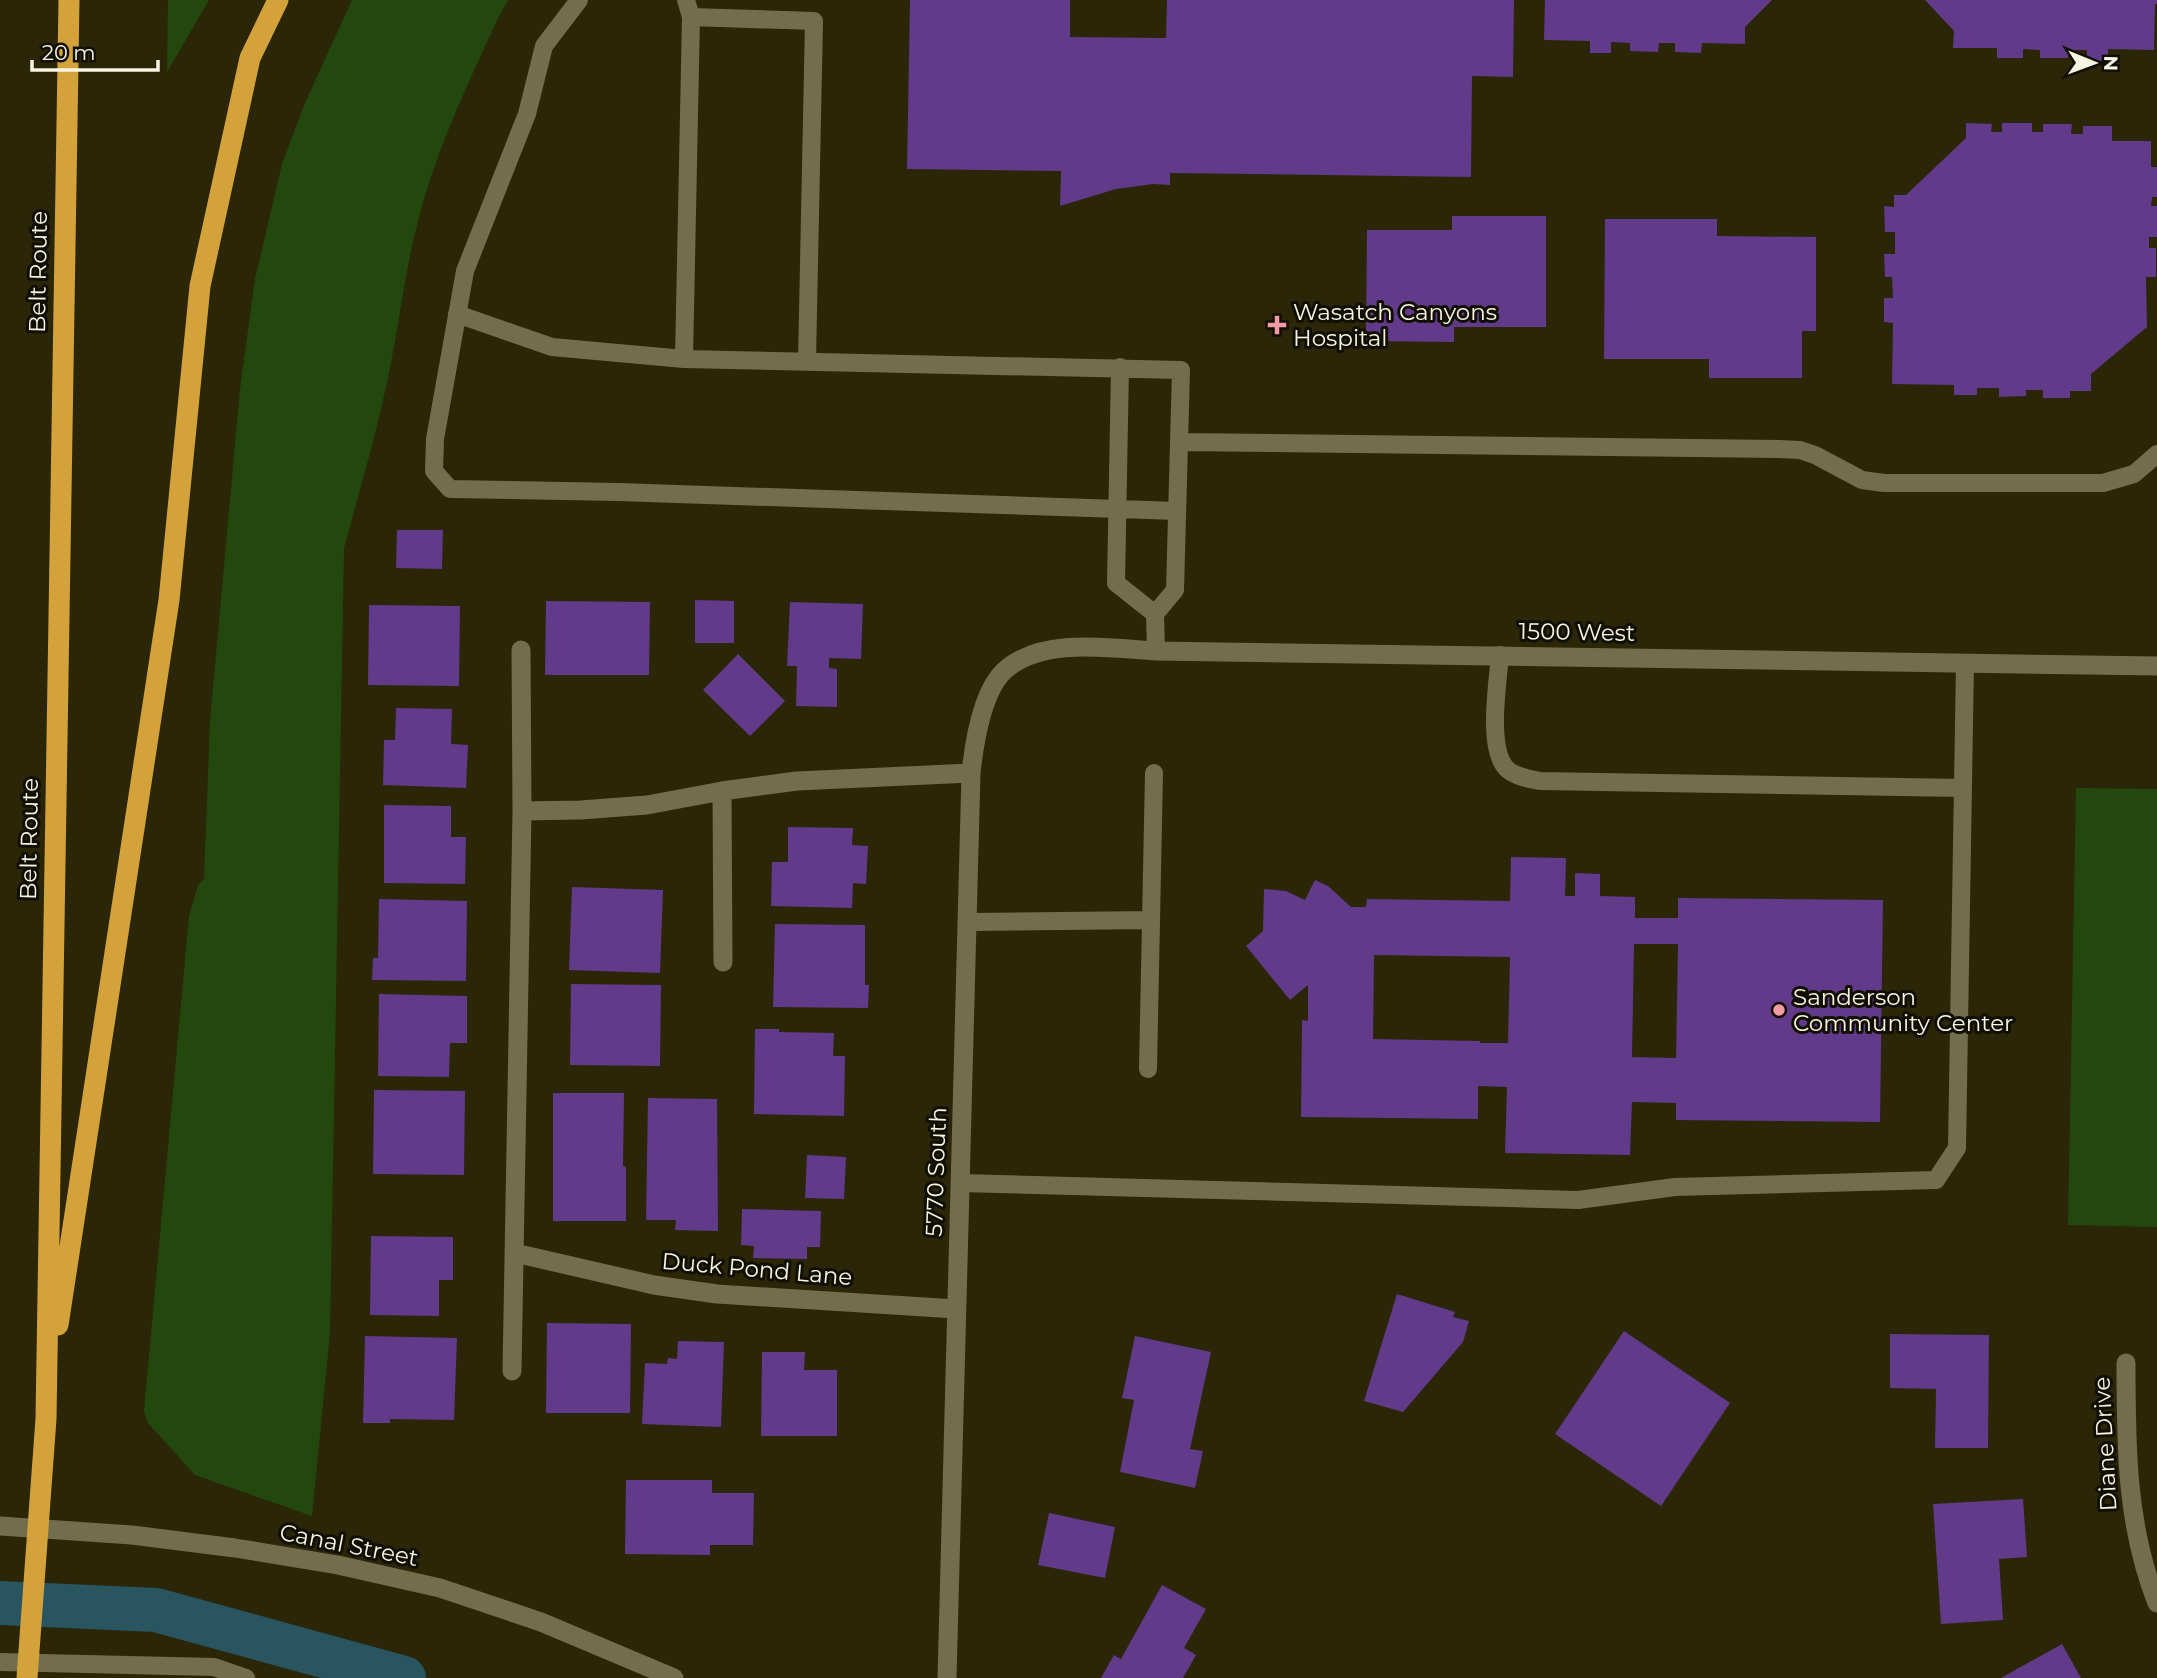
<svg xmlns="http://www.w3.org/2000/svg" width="2157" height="1678" font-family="Montserrat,sans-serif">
	<rect width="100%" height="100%" fill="#2b2607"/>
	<path fill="#23480e" d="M168 0H209L167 72Z
		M352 0H508L498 18C468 84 436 150 418 221 406 266 401 311 392 357 380 422 361 485 344 548L330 1333 312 1516 195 1475 148 1423 144 1411 189 916 198 885 204 879 210 721 240 389 255 279 282 164 305 103Z
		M2076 788 2157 789V1227L2068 1225Z"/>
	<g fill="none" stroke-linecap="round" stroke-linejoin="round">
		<path stroke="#295561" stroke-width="44" d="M0 1603 156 1610 404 1678"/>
	</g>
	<path fill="#613a89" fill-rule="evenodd" d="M910 0H1070V37L1166 38 1167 0H1514L1513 77 1472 76 1471 177 1170 173V185L1153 184 1116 189 1060 206 1061 171 907 169Z
		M1545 0H1772L1745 27V44L1702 43 1701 53 1675 52V43H1659L1658 52 1630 51V43L1611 42V53H1590V41L1544 40Z
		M1925 0H2157V4H2155L2154 50 2108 49V61H2087V50H2068V58H2040V50L2023 49V58H1997V48H1953L1954 31Z
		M1966 123 1992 124 1991 132H2002V123H2032V132H2043V124H2072L2071 134H2083V126H2112V141H2151V167H2157V197H2152L2151 206H2157V237H2149V248H2156V277H2146L2147 327 2091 374V391H2070V398H2043V390H2026V396L1999 397V388H1977V395H1954V385L1892 384 1893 323 1884 322V298H1893L1892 277H1885L1884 254H1895V232H1885L1884 206 1894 207V195H1906L1966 138Z
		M1452 216H1546V327H1454V342L1366 341 1367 230H1452Z
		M1605 219H1717V236L1816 237V331H1802V378H1709V359H1604Z
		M397 530H443L442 569 396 568Z
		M695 600 734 601V643H695Z
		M546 601 650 602 649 675H545Z
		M790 602 863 604 861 659 829 658V668L837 669V707L796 706 797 666H787Z
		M369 605 460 606 459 686 368 685Z
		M738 654 785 701 750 736 703 690Z
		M396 708 452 709 451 744 468 745 466 788 383 785 384 740H395Z
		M384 805 451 806V837H466L465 884 384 883Z
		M788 827 853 828 852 845 868 846 866 884 853 883 852 908 771 906 772 862H788Z
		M1511 857 1566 858 1565 896H1575V873L1600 874V896L1635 897V918H1678V898L1883 900 1880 1122 1676 1120V1103L1632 1102 1630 1155 1505 1153 1507 1087 1478 1086V1119L1301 1117 1302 1020 1308 1021V985L1290 1000 1246 946 1263 931 1264 889 1286 891 1305 900 1315 880 1328 886 1351 907H1366L1367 899 1510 901ZM1634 944H1678L1676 1058 1632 1057ZM1374 955 1510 957 1508 1043H1480V1041L1373 1039Z
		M572 887 663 890 660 973 569 970Z
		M379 899 467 901 466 981 372 980 373 958H378Z
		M775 924 865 925V985H869L868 1008 773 1007Z
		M571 984 661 985 660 1066 570 1065Z
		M379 994 467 996V1043H450L449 1077 378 1076Z
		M755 1029H779V1032L834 1033 833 1056H845L844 1116 754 1114Z
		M374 1090 465 1091 464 1175 373 1174Z
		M553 1093H624L623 1166 626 1167V1221H553Z
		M648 1098 717 1099 718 1231 675 1230 676 1220H646Z
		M807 1155 846 1157 844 1199 805 1198Z
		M742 1209 821 1211 820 1247H807V1259L753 1258 754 1246 741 1245Z
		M371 1236 453 1237V1280H439V1316L370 1315Z
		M1397 1294 1455 1312 1453 1317 1469 1321 1463 1342 1403 1412 1364 1401Z
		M547 1323 631 1324 630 1413H546Z
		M1624 1331 1730 1403 1661 1506 1555 1434Z
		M1890 1334 1989 1335 1988 1448H1935L1936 1389 1890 1388Z
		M365 1336 457 1338 454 1420 390 1419V1423H363Z
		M1135 1336 1211 1352 1190 1449 1203 1451 1195 1488 1120 1472 1134 1400 1122 1398Z
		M678 1341 724 1342 721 1427 642 1424 645 1363 667 1364 668 1358 677 1359Z
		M762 1352H805L804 1370H837V1436H761Z
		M626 1480H712V1493H754L753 1545H710V1555L625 1554Z
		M2023 1499 2027 1557 1999 1559 2003 1620 1941 1624 1933 1504Z
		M1049 1513 1115 1527 1105 1578 1038 1565Z
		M1162 1585 1206 1609 1184 1648 1196 1655 1183 1678H1101L1114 1655 1121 1659Z
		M2062 1644 2081 1678H2001Z"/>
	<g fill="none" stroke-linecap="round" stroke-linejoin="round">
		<path stroke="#726d4d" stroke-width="18" d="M579 0 544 46 527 114 465 271 435 439 434 471 450 489 619 492 1177 511
			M686 0 691 17 684 359 1181 370 1175 590 1155 614 1156 651
			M691 17 814 21 807 361
			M457 314 552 347 684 359
			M1120 367 1116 583 1155 614
			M1179 442 1779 449 1800 450 1815 455 1862 480 1884 483H2103L2134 474 2157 454
			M1500 655C1498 682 1486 751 1508 770 1517 777 1529 779 1540 781L1963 788
			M967 922 1151 920
			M1148 1069 1154 773
			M960 1183 1578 1200 1675 1187 1936 1180 1957 1148 1965 663
			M0 1662 214 1667 246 1678"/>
		<path stroke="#726d4d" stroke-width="19" d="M722 791 723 962
			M522 811 581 810 647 805 722 791 797 781 971 773
			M515 1253 654 1285 717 1294 956 1309
			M2126 1363C2126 1445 2126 1525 2157 1603
			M512 1371 522 811 521 650
			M947 1678 971 773C974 744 982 692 1004 671 1040 637 1110 648 1156 651L2157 666"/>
		<path stroke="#726d4d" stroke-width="19" d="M0 1526 132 1535 235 1548 338 1565 440 1588 541 1622 674 1678"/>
		<path stroke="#d4a23a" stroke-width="21" d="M58 1325 169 600 200 286 250 58 278 0
			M27 1678 46 1419 69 0"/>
	</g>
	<g fill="#f49aa3" stroke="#110f04" stroke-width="2.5">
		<path d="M1273.5 314.5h7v7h7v7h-7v7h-7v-7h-7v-7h7z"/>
		<circle cx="1779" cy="1010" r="7"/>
	</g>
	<g text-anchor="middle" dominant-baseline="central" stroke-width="6" stroke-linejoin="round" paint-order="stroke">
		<g font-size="23" fill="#f8f5e3" stroke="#110f04">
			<text transform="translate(38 272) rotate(-89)">Belt Route</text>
			<text transform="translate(1577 632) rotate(1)">1500 West</text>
			<text transform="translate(29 839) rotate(-89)">Belt Route</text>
			<text transform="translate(936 1172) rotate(-88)">5770 South</text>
			<text transform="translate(757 1269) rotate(5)">Duck Pond Lane</text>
			<text transform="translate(2105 1444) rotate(-93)">Diane Drive</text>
			<text transform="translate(349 1545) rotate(11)">Canal Street</text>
		</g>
		<g font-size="23" fill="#f8f5e3" stroke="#110f04" text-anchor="start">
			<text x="1293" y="312">Wasatch Canyons<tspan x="1293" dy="26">Hospital</tspan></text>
			<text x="1793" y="997">Sanderson<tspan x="1793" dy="26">Community Center</tspan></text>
		</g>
	</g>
	<g transform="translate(2094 63) rotate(91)" stroke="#110f04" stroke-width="5" paint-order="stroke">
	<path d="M0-5L12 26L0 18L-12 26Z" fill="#f8f5e3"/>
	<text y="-10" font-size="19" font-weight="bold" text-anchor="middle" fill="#f8f5e3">N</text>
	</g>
	<path d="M32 60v10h126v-10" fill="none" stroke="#f8f5e3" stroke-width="3.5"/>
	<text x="42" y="60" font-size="21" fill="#f8f5e3" stroke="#110f04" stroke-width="5" paint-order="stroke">20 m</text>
</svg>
